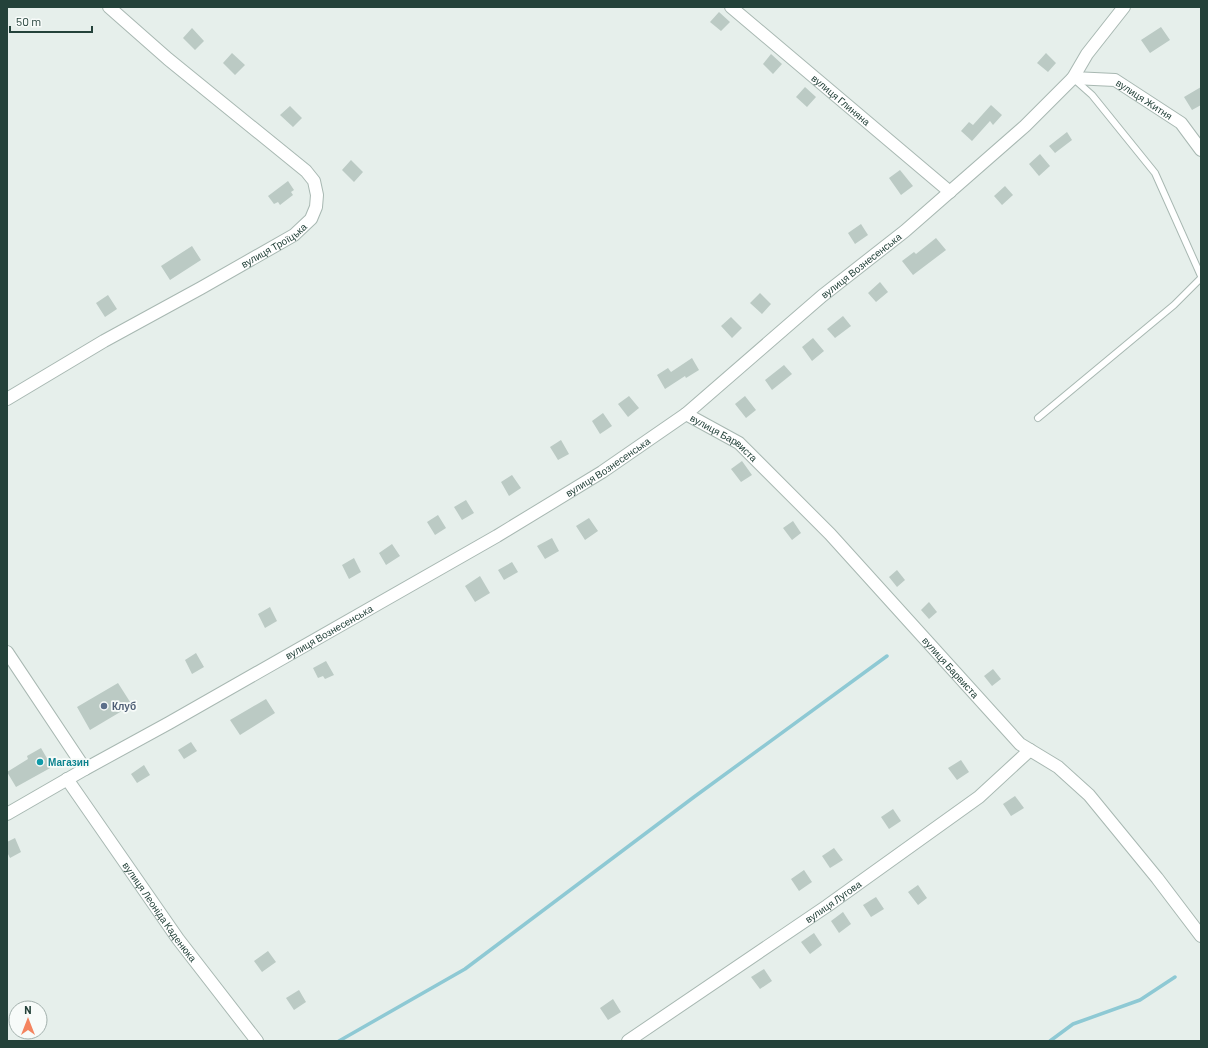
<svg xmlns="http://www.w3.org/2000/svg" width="1208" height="1048" font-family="Barlow,sans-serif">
	<rect width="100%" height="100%" fill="#e6efeb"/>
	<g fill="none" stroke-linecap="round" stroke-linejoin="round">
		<path stroke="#8ec9d4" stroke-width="3.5" d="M339 1041 465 969 694 797 887 656
			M1050 1041 1073 1024 1140 1000 1175 977"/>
	</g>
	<path fill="#bbcac4" d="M719 12 730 22 721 31 710 22Z
		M1161 27 1170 40 1150 53 1141 40Z
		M192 28 204 41 195 50 183 38Z
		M232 53 245 65 235 75 223 63Z
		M1046 53 1056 63 1048 72 1037 63Z
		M771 54 782 64 773 74 763 64Z
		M805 87 816 97 807 107 796 97Z
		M1201 87V105L1192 110 1184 97Z
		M991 105 1002 115 993 125 990 121 972 141 961 131 969 122 973 125Z
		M290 106 302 118 293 127 280 115Z
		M1067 132 1072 140 1055 153 1049 146Z
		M1040 154 1050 166 1039 176 1029 164Z
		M351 160 363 172 354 182 342 170Z
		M900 170 913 186 901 195 889 178Z
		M288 181 294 190 291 192 293 195 280 205 278 202 274 204 268 196Z
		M1005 186 1013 195 1002 205 994 196Z
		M861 224 868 235 855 244 848 233Z
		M936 238 946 250 913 275 902 261 914 252 916 254Z
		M192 246 201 260 170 280 161 266Z
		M880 282 888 292 876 302 868 293Z
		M760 293 771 304 762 314 750 303Z
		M108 295 117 309 105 317 96 303Z
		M843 316 851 326 835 338 827 329Z
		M731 317 742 328 732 338 721 326Z
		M813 338 824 351 812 361 802 347Z
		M692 358 699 370 686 378 685 376 665 389 657 375 668 368 671 372Z
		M784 365 792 374 772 390 765 380Z
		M629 396 639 408 628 417 618 404Z
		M745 396 756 410 746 418 735 404Z
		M603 413 612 426 600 434 592 421Z
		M561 440 569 454 558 460 550 447Z
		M742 461 752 475 741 482 731 469Z
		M512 475 521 488 509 496 501 482Z
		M466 500 474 513 462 520 454 507Z
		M438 515 446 528 435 535 427 522Z
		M589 518 598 531 585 540 576 526Z
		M793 521 801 533 792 540 783 528Z
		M552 538 559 551 545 559 537 546Z
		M392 544 400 556 386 565 379 553Z
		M354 558 361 572 349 579 342 565Z
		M512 562 518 572 504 580 498 570Z
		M897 570 905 580 897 587 889 577Z
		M480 576 490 593 475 602 465 586Z
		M929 602 937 612 929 619 921 610Z
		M270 607 277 621 265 628 258 614Z
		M196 653 204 667 192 674 185 660Z
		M326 661 334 675 325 679 323 676 318 678 313 668Z
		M993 669 1001 679 992 686 984 676Z
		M118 683 132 705 90 730 77 707Z
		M266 699 275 713 240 735 230 720Z
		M191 742 197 751 184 759 178 750Z
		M41 748 52 767 16 787 7 772 28 759 27 756Z
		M961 760 969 772 957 780 948 768Z
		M144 765 150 775 137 783 131 774Z
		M1015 796 1024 808 1011 816 1003 804Z
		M893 809 901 821 889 829 881 817Z
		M15 838 21 852 10 858 7 852V842Z
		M834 848 843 860 830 868 822 856Z
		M804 870 812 882 799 891 791 879Z
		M918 885 927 898 918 905 908 892Z
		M876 897 884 909 871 917 863 905Z
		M843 912 851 924 839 933 831 921Z
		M814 933 822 945 810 954 801 942Z
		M268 951 276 962 262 972 254 961Z
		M764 969 772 981 760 989 751 977Z
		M299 990 306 1002 294 1010 286 998Z
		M613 999 621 1012 608 1020 600 1008Z"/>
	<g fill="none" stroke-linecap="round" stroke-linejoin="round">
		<g stroke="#a8b8b2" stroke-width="8">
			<path id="lane" d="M1074 79 1092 95 1155 173 1201 276
				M1038 418 1174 305 1201 278"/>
		</g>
		<g stroke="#a8b8b2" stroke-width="14">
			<g id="street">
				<path id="s1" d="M731 7 950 192"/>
				<path id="s2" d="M1073 78 1115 80 1181 123 1201 150"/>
				<path id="s3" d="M7 399 104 341 201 288 294 235 311 219 316 207 317 195 314 181 306 171 168 59 109 7"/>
				<path id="s4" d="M686 414 739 443 830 534 1020 744 1058 767 1089 795 1157 878 1201 936"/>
				<path d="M7 652 85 769"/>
				<path id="s5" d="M67 779 178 939 257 1041"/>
				<path id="s6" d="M7 814 85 769 169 723 497 536 602 472 686 414 822 296 905 231 1025 126 1073 78 1087 54 1124 7"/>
				<path id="s7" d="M628 1041 827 906 979 797 1030 750"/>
			</g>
		</g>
		<use href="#lane" stroke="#fff" stroke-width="6"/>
		<use href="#street" stroke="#fff" stroke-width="12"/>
	</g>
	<circle fill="#5c6f8a" stroke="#f7fbf9" stroke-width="1.5" cx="104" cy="706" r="4"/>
	<circle fill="#0f9aa8" stroke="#f7fbf9" stroke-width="1.5" cx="40" cy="762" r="4"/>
	<g text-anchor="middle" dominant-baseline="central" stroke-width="3.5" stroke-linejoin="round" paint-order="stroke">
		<g font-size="10" fill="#24423a" stroke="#f7fbf9">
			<text stroke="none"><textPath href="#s1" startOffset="144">вулиця Глиняна</textPath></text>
			<text stroke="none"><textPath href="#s2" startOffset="77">вулиця Житня</textPath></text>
			<text stroke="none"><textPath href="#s3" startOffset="308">вулиця Троїцька</textPath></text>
			<text stroke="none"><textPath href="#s6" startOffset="1018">вулиця Вознесенська</textPath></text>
			<text stroke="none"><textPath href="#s4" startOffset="45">вулиця Барвиста</textPath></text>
			<text stroke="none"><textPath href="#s6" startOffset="694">вулиця Вознесенська</textPath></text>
			<text stroke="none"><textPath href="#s6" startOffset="370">вулиця Вознесенська</textPath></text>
			<text stroke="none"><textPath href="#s4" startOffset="369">вулиця Барвиста</textPath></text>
			<text stroke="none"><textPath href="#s7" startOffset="248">вулиця Лугова</textPath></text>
			<text stroke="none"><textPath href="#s5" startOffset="162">вулиця Леоніда Каденюка</textPath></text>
		</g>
		<g font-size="10" font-weight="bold" fill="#4e5e75" stroke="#f7fbf9" text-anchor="start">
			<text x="112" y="706">Клуб</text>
		</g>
		<g font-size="10" font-weight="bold" fill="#0d838f" stroke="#f7fbf9" text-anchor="start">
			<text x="48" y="762">Магазин</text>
		</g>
	</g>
	<rect width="1208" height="1048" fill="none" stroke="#24423a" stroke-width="16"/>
	<g transform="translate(28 1020)"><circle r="19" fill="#f7fbf9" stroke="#a3b1ad"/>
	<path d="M0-3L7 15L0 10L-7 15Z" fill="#f4845f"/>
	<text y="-6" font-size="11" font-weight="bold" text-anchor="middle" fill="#24423a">N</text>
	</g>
	<path d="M10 26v6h82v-6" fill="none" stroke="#24423a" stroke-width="2"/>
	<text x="16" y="26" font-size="12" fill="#24423a" stroke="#f7fbf9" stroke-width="3" paint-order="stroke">50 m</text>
</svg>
